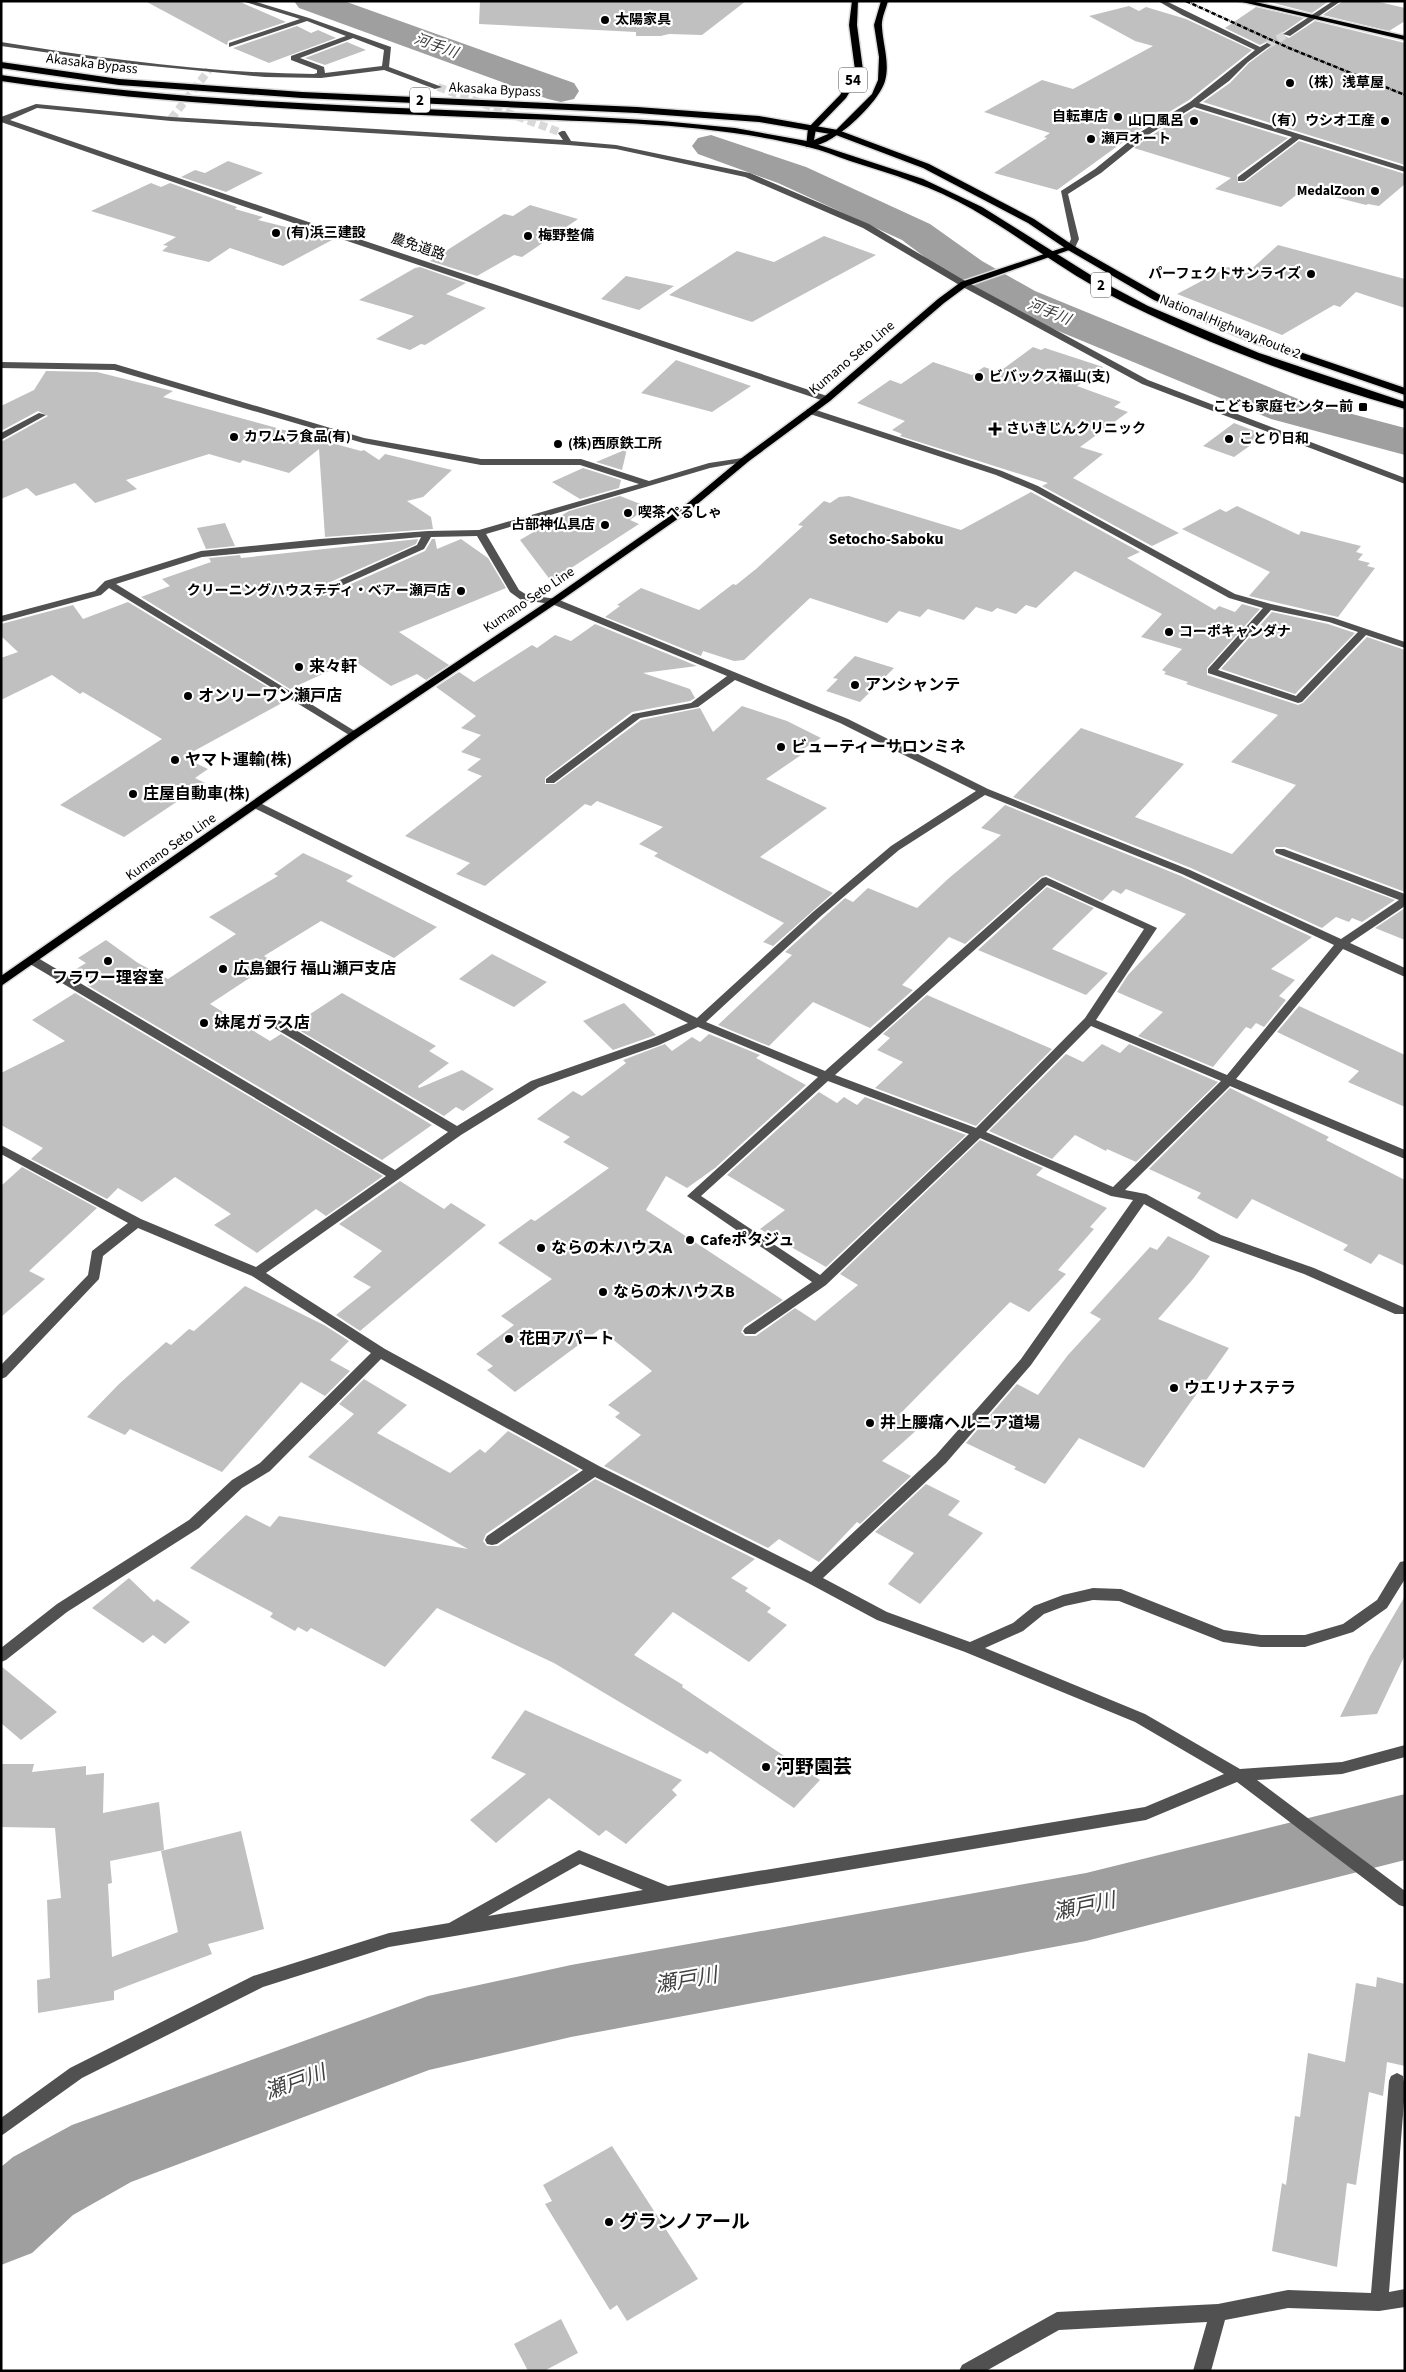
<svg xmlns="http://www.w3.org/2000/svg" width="1406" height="2372" font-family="'Source Sans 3','Noto Sans JP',sans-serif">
	<rect width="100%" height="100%" fill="#fff"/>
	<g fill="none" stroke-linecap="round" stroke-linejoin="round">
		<path fill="#9f9f9f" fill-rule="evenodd" d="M294 1H344L574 83 579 91 574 99 561 102 548 99 299 8Z
			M711 135 806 167 930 224 982 261 1035 291 1303 401 1405 428V455L1271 419 1005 309 954 279 902 240 778 183 698 154 692 146 698 138Z
			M1405 1794V1860L1086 1941 571 2037 429 2070 131 2182 73 2215 32 2253 1 2265V2167L13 2157 72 2125 428 1996 571 1965 1086 1873Z"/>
	</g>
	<path fill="#c0c0c0" d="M145 1H238L286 22 228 41 227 45Z
		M480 1H746L702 35 669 34 661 36H636V32L479 24Z
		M1266 1H1329L1312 13Z
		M1343 1H1375L1405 8V21L1389 31 1323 15Z
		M1129 6 1139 11 1146 7 1186 19 1252 50 1189 100 1141 129 1057 190 994 173 1047 138 1044 137 1050 133 984 112 1042 80 1073 89 1153 46 1135 41 1089 16Z
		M1256 7 1304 18 1281 34 1289 38 1315 21 1405 43V165L1203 102 1230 83 1249 63 1273 45 1268 41 1260 45 1225 28Z
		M297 26 311 33 318 30 336 38 269 63 233 48Z
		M347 42 366 50 325 65 305 58Z
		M1194 109 1288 138 1237 175 1238 183 1245 182 1299 141 1405 174V184L1379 206 1368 204 1366 205 1304 189 1281 207 1215 189 1231 178 1134 148 1149 137Z
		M228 161 263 173 226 192 181 177 195 170 205 173Z
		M151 183 161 187 170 183 237 207 235 209 263 217 258 220 334 239 283 266 230 248 209 262 162 251 168 246 163 245 176 237 91 211Z
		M530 205 578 219 522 257 514 255 477 276 430 261 504 214 513 216Z
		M824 236 876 255 752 322 669 295 737 251 774 262Z
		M1278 245 1405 279V308L1356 292 1340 307 1334 305 1282 335 1177 294 1228 267 1247 273Z
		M420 267 466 283 446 294 486 308 425 345 421 344 410 350 376 339 414 316 359 300 415 268Z
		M626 276 674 286 639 310 601 299Z
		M1033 347 1041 350 1045 348 1103 367 1077 386 1121 402 1114 407 1128 412 1080 447 1103 454 1073 478 1179 533 1152 546 1042 486 1048 483 900 436 902 434 892 430 905 421 857 403 890 380 901 384 933 362 972 375 984 367 999 372Z
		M676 360 751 386 712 412 641 393Z
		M46 371 97 372 173 391 163 397 361 451 364 450 379 460 385 454 452 470 423 497 407 501 431 517 433 529 325 537 319 449 289 473 243 460 240 463 209 454 126 480 137 489 95 503 75 483 36 496 27 488 1 499V442L48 416 38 411 1 431V406L34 390Z
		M1234 423 1265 435 1234 457 1203 446Z
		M627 449 622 470 596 462Z
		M583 468 621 480 619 488 580 499 552 482Z
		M1031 492 1140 552 1127 558 1215 610 1219 606 1235 612 1242 604 1260 609 1207 668V675L1298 705 1303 703 1367 637 1405 650V892L1285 847H1276L1273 850 1275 855 1395 900 1362 922 1352 918 1349 922 1336 917 1322 928 1191 868 1013 797 1081 728 1184 764 1135 817 1232 854 1296 785 1231 762 1278 715 1186 684 1188 682 1164 674 1166 672 1162 670 1182 649 1141 637 1162 614 1075 571 1036 608 1026 605 1016 614 997 608 992 612 976 607 964 620 928 609 920 617 899 611 887 623 810 598 744 660 734 661 703 651 701 656 605 617 620 606 617 605 641 588 699 610 733 584 736 585 756 569 803 526 798 525 824 501 830 503 839 497 849 496 961 530Z
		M620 496 648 507 630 520 639 524 551 581 520 540 569 511Z
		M1237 506 1299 535 1301 531 1361 546 1356 552 1363 554 1358 560 1370 563 1367 566 1375 568 1338 617 1249 596 1270 572 1182 529 1220 509 1226 512Z
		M225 523 235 546 206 549 197 528Z
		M418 539 416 544 319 587 318 593 324 596 425 551 432 539H435L437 549 461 539 488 558 506 588 399 632 449 665 426 680 417 674 391 686 353 660 290 689 141 597 170 586 162 579 211 562 209 558 240 555 241 558Z
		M128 602 279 694 273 697 282 703 183 757 208 769 195 778 205 783 124 837 60 805 162 739 83 692 80 694 52 675 1 700V658L18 652 1 636V624L73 605 83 619Z
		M1272 612 1328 624 1355 633 1295 694 1221 669Z
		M595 624 697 666 643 673 690 689 695 698 690 701 632 712 545 778V784H555L641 720 700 708 713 732 742 706 787 721 821 738 803 749 807 751 766 779 827 808 760 857 833 893 773 946 763 942 784 923 654 856 658 853 639 844 663 827 597 801 591 806 585 804 485 886 456 874 470 863 405 836 482 776 467 770 481 759 461 752 481 735 461 728 476 716 436 687 459 672 474 682 532 645 537 648 555 635 571 641Z
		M855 656 894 668 860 702 826 691 838 679 833 678Z
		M1005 805 1181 876 1312 937 1271 969 1295 980 1279 996 1286 1000 1264 1027 1256 1023 1251 1029 1246 1027 1213 1067 1138 1036 1163 1012 1117 992 1128 975 1186 914 1126 889 1121 894 1113 890 1102 901 1046 875 1041 877 965 944 949 937 902 985 913 990 870 1028 813 1002 769 1046 718 1025 792 955 785 952 845 898 853 902 868 888 917 908 949 878 1001 835 981 828Z
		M303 853 353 876 346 881 437 927 394 958 321 921 264 956 274 962 210 1004 270 1041 281 1034 432 1125 382 1160 87 985 90 983 73 971 86 963 78 958 106 940 138 963 168 979 236 934 209 917 278 876 274 874Z
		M1047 887 1094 908 1052 949 1108 973 1086 995 978 950Z
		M1405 908V940L1375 928Z
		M492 954 547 982 514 1007 459 979Z
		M75 993 383 1176 326 1216 316 1209 257 1253 214 1225 231 1214 175 1177 142 1202 118 1188 107 1199 31 1159 43 1148 1 1125V1073L65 1041 32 1020Z
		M342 993 436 1046 429 1051 449 1063 418 1086 419 1088 462 1070 494 1089 463 1111 456 1107 444 1116 292 1026Z
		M927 995 1052 1049 976 1126 875 1088 903 1062 877 1050 890 1038 883 1034Z
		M624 1003 656 1035 613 1050 583 1021Z
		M1299 1006 1405 1055V1107L1348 1082 1359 1071 1277 1032Z
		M709 1034 760 1055 756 1058 806 1085 715 1168 687 1188 666 1176 646 1210 783 1300 744 1326 741 1332 745 1336H756L795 1308 815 1321 858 1285 840 1274 980 1140 1043 1168 1036 1175 1107 1208 1090 1227 1094 1229 1058 1270 1066 1274 1029 1312 1010 1302 899 1415 919 1428 882 1461 911 1476 860 1524 857 1522 819 1562 779 1539 768 1548 604 1466 641 1435 615 1417 620 1413 608 1405 652 1371 600 1329 515 1392 487 1370 493 1366 476 1354 514 1325 501 1316 552 1279 498 1243 531 1219 535 1221 609 1168 563 1142 570 1137 537 1119 573 1091 582 1096 626 1063 623 1060 665 1044 672 1051 692 1037 700 1042Z
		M1102 1044 1120 1053 1129 1044 1218 1082 1136 1162 1107 1149 1106 1151 1075 1135 1052 1159 989 1131 1066 1054 1083 1062Z
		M1230 1088 1329 1137 1326 1140 1405 1180V1266L1379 1254 1371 1264 1343 1250 1348 1245 1252 1199 1237 1219 1197 1198 1201 1193 1149 1169Z
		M819 1092 837 1103 844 1097 857 1105 865 1097 966 1135 826 1267 760 1229 785 1210 727 1175Z
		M22 1167 97 1208 29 1271 45 1279 1 1317V1186Z
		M400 1181 444 1209 451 1203 486 1225 360 1331 336 1315 371 1287 353 1277 382 1251 339 1224Z
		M1168 1236 1210 1256 1193 1279 1158 1319 1229 1348 1144 1468 1079 1438 1045 1484 1014 1469 1016 1467 966 1443 1017 1384 1038 1395 1068 1355 1101 1319 1090 1313 1150 1247 1157 1250Z
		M245 1286 324 1325 349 1341 330 1360 350 1371 325 1396 301 1382 222 1472 130 1429 125 1435 87 1417 119 1384 166 1342 171 1345 189 1329 194 1331Z
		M364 1379 407 1405 377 1433 450 1473 480 1449 485 1453 508 1431 579 1470 486 1534 483 1541 487 1546H498L595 1479 755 1559 731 1578 748 1588 745 1591 771 1608 767 1612 787 1625 749 1662 673 1612 634 1655 683 1685 682 1687 820 1780 794 1808 710 1751 707 1754 554 1663 437 1608 385 1667 311 1628 307 1632 298 1627 295 1631 270 1617 273 1613 190 1568 246 1515 270 1527 279 1516 468 1549 308 1457 354 1414 339 1404Z
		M926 1484 960 1501 948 1515 983 1533 920 1604 888 1584 914 1553 875 1532Z
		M129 1578 154 1602 157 1599 190 1622 165 1644 153 1635 143 1643 92 1608Z
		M1405 1596V1655L1377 1714 1340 1717 1370 1656Z
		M1 1666 57 1712 21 1740 1 1723Z
		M525 1710 682 1780 672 1790 677 1795 626 1844 606 1830 599 1836 549 1798 496 1843 470 1820 526 1774 491 1758Z
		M1 1764H34L32 1772 86 1766V1775L104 1773 103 1813 159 1802 164 1850 110 1861 112 1883 108 1884 112 1957 178 1932 161 1851 241 1831 264 1929 208 1944 212 1954 114 1991V2000L38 2013 37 1980 50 1978 47 1900 61 1898 55 1828 1 1827Z
		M1377 1977 1405 1984V2066L1387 2062 1383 2096 1369 2092 1356 2185 1347 2183 1337 2267 1272 2251 1282 2183 1286 2185 1295 2116 1300 2117 1308 2053 1345 2062 1356 1983 1376 1987Z
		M612 2146 698 2279 627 2321 617 2305 610 2310 545 2204 552 2201 543 2185Z
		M561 2319 578 2353 544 2371H528L514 2344Z"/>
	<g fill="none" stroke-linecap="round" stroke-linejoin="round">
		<path stroke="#d9d9d9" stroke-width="8" stroke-dasharray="8 4" stroke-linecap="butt" d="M1267 45 1287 34
			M438 87 562 133
			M171 119 209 70"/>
		<g stroke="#dbdbdb" stroke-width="3">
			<path id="major" d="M852 1H858L857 25 863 70 846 98 816 129 814 140 835 131 872 94 878 80 879 57 874 25 881 1H888C886 9 881 19 882 27 883 45 890 63 885 81 879 103 831 149 806 147L808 128 840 95 855 70 849 25Z
				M1238 1H1251L1405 36V40Z
				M1068 246 1075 248 967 286 944 303 830 401 749 461 689 511 557 603 358 737 1 986V976L350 733 551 599 683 507 743 457 824 397 938 299 961 282Z"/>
		</g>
		<g stroke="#dbdbdb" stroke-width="3">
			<path id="highway" d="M1 62 119 79 302 92 637 107 759 116 838 130 929 164 1034 219 1074 246 1162 296 1259 338 1405 388V395L1251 342 1154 300 1068 250 1028 223 923 168 836 135 759 122 637 113 302 98 119 85 1 68Z
				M1 75C220 108 441 106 662 121L735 128 807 141 923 179 982 207 1097 279 1148 306 1259 353 1405 402V409C1304 380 1203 343 1110 295 1062 270 1019 236 972 209 934 187 892 174 850 161 836 156 822 150 808 147 705 122 597 122 493 118 328 111 164 105 1 81Z"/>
		</g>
		<path fill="#515151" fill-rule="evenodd" d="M242 1H253L309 18 391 47 389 67 442 87 435 89 384 70 321 78 265 77 121 63 1 46V42C104 59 210 73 314 74L317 73V70L291 60V56L346 36 307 21 229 47V43L300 19ZM353 38 384 50 382 66 325 73 324 67 300 58Z
			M1158 1H1166L1260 47 1267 43 1271 45 1248 62 1229 81 1199 103 1405 167V172L1299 139 1244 181H1238V177L1292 137 1194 107 1148 135 1101 173 1068 194 1079 239 1074 250H1068L1067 248 1071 239 1061 191 1095 169 1142 131 1190 102 1255 50 1182 15Z
			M1333 1H1341L1290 36 1283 34Z
			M36 104 171 117 563 140 558 133 562 131H565L571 141 616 145 750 173 869 224 967 282 1148 380 1405 478V484L1142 384 961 286 863 228 745 177 616 149 568 145 171 121 37 108 10 120 228 195 830 397V401H824L222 199 1 122V117Z
			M1 362 115 364 364 438 481 459H581L649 481 709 463 749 457V461L710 468 486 534 519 590 527 595 557 599 848 719 988 789 1190 870 1341 939 1399 900 1276 853 1275 851 1276 849H1284L1405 894V906L1350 943 1405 968V977L1343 949 1236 1079 1405 1150V1159L1230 1086 1125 1190 1146 1194 1221 1235 1314 1268 1405 1308V1314H1395L1304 1274 1211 1241 1144 1204 1031 1365 946 1463 823 1578 887 1612 970 1642 1013 1623 1034 1606 1063 1595 1093 1588 1121 1589 1224 1630 1261 1635H1305L1343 1624 1377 1600 1400 1562 1405 1561V1579L1387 1608 1353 1632 1305 1647H1261L1223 1642 1119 1601 1093 1600 1065 1606 1044 1614 1023 1631 985 1648 1145 1714 1240 1769 1342 1762 1405 1745V1757L1342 1774 1257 1780 1405 1891V1907L1399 1905 1237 1782 1146 1820 389 1947 263 1987 82 2078 1 2136V2118L70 2068 253 1976 389 1933 449 1923 579 1850 668 1886 1145 1807 1224 1774 1135 1722 965 1652 877 1620 808 1583 595 1477 497 1544 492 1545 487 1544 485 1540 487 1536 583 1470 381 1359 270 1471 242 1488 199 1528 67 1612 6 1660 1 1662V1648L57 1604 189 1520 232 1480 260 1463 371 1353 252 1276 138 1228 103 1256 99 1279 6 1377 1 1379V1365L88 1275 92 1251 128 1223 1 1154V1145L141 1219 256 1267 386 1176 30 964 28 961 30 958H38L395 1170 448 1132 271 1026 269 1023 271 1020H279L457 1126 531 1081 651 1039 688 1023 252 807 251 805 252 803H260L697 1018 813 912 891 846 976 791 840 723 735 680 698 707 640 718 554 783H546V779L633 714 691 703 727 676 552 604 521 600 510 592 477 536 431 537 424 549 323 594 320 593V589L417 545 421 537 202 557 116 584 358 733 359 735 354 738 109 588 101 595 1 622V616L95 591 105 581 201 551 320 539 428 531 479 530 639 484 580 465H481L363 443 114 370 1 368ZM985 795 1182 874 1334 945 1227 1075 1096 1020 1157 928 1046 877 1042 878 825 1071 706 1022 821 916 899 850ZM1047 885 1144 929 1085 1018 976 1128 835 1075ZM1091 1026 1221 1081 1113 1187 986 1132ZM698 1027 818 1077 687 1196 812 1282 745 1328 743 1331 745 1334H755L826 1285 980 1138 1111 1196 1133 1200 1021 1359 936 1455 811 1572 599 1466 385 1349 266 1273 461 1135 539 1087 659 1045ZM828 1081 969 1134 820 1275 701 1196ZM580 1864 643 1890 488 1916Z
			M807 409H813L1002 471 1038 486 1235 594 1271 604 1334 618 1405 642V648L1366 635 1302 702 1298 703 1208 673V669L1263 608 1229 598 1032 490 996 475 807 413ZM1271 610 1329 622 1358 632 1296 696 1218 670Z
			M39 413 46 415 1 440V433Z
			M1397 2073 1403 2076 1405 2089 1389 2292 1405 2289V2307L1379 2311 1288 2308 1225 2320 1211 2371H1193L1207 2322 1059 2330 986 2371H959L962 2365 1057 2312 1218 2304 1288 2290 1371 2293 1389 2081 1391 2076Z"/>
		<use href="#major" fill="#000" fill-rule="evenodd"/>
		<use href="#highway" fill="#000" fill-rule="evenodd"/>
		<path stroke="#000" stroke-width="2.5" stroke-dasharray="4.5 1 0.5 1" stroke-linecap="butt" d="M1186 1 1289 48 1405 95"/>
	</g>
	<g fill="#000" stroke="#fff" stroke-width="2">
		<circle cx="605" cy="20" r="5"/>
		<circle cx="1290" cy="83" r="5"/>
		<circle cx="1118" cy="117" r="5"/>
		<circle cx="1194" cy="121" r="5"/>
		<circle cx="1385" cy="121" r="5"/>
		<circle cx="1091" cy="139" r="5"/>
		<circle cx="1375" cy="191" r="5"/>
		<circle cx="276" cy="233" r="5"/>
		<circle cx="528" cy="236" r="5"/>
		<circle cx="1311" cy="274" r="5"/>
		<circle cx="979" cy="377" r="5"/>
		<rect x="1358" y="402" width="10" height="10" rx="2.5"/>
		<path d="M992.5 421.5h5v5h5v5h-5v5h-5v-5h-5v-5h5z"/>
		<circle cx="234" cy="437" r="5"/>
		<circle cx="1229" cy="439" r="5"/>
		<circle cx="558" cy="444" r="5"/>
		<circle cx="628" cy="513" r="5"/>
		<circle cx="605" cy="525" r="5"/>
		<circle cx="461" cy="591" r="5"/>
		<circle cx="1169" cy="632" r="5"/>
		<circle cx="299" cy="667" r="5"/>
		<circle cx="855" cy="685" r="5"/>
		<circle cx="188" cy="696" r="5"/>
		<circle cx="781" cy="747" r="5"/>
		<circle cx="175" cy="760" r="5"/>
		<circle cx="133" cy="794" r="5"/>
		<circle cx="108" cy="961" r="5"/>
		<circle cx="223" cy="969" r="5"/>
		<circle cx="204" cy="1023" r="5"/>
		<circle cx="690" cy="1240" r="5"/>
		<circle cx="541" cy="1248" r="5"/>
		<circle cx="603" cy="1292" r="5"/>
		<circle cx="509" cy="1339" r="5"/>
		<circle cx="1174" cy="1388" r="5"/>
		<circle cx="870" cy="1423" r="5"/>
		<circle cx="766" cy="1767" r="5"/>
		<circle cx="609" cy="2222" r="5"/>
	</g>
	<g text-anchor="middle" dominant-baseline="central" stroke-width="4.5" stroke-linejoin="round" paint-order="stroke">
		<g font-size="14" font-weight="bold" fill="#000" stroke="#fff" text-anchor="start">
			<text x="615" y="20">太陽家具</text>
			<text x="1300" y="83">（株）浅草屋</text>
			<text x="1108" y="117" text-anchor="end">自転車店</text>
			<text x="1184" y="121" text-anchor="end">山口風呂</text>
			<text x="1375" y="121" text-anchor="end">（有）ウシオ工産</text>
			<text x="1101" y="139">瀬戸オート</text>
			<text x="1365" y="191" text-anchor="end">MedalZoon</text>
			<text x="286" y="233">(有)浜三建設</text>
			<text x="538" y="236">梅野整備</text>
			<text x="1301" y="274" text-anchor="end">パーフェクトサンライズ</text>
			<text x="989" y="377">ビバックス福山(支)</text>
			<text x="1353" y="407" text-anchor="end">こども家庭センター前</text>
			<text x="1006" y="429">さいきじんクリニック</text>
			<text x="244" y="437">カワムラ食品(有)</text>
			<text x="1239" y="439">ことり日和</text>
			<text x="568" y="444">(株)西原鉄工所</text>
			<text x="638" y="513">喫茶ぺるしゃ</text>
			<text x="595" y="525" text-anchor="end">占部神仏具店</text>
			<text x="451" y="591" text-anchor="end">クリーニングハウステディ・ベアー瀬戸店</text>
			<text x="1179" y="632">コーポキャンダナ</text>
		</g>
		<g font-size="14" fill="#000" stroke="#fff">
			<text transform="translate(92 64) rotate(7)">Akasaka Bypass</text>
			<text transform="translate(495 90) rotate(3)">Akasaka Bypass</text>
			<text transform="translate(418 247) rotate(19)">農免道路</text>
			<text transform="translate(1230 327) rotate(22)">National Highway Route 2</text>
			<text transform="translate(852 358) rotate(-40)">Kumano Seto Line</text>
			<text transform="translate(529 600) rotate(-34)">Kumano Seto Line</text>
			<text transform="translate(171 847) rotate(-35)">Kumano Seto Line</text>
		</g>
		<g font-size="15" font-style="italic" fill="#404040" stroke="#fff">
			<text transform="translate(436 46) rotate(20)">河手川</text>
			<text transform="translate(1049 312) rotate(22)">河手川</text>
		</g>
		<g fill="#fff" stroke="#4c4c4c" stroke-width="1">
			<rect x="839" y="67.5" width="28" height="25" rx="4"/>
			<rect x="410" y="87.5" width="20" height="25" rx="4"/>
			<rect x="1091" y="272.5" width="20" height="25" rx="4"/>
		</g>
		<g font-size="15" font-weight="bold" fill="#000">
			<text x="853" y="80">54</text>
			<text x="420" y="100">2</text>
			<text x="1101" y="285">2</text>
		</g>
		<g font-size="16" font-weight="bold" fill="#000" stroke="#fff">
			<text x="886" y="539">Setocho-Saboku</text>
		</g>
		<g font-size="16" font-weight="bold" fill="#000" stroke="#fff" text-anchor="start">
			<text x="309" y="667">来々軒</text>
			<text x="865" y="685">アンシャンテ</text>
			<text x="198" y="696">オンリーワン瀬戸店</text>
			<text x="791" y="747">ビューティーサロンミネ</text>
			<text x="185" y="760">ヤマト運輸(株)</text>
			<text x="143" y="794">庄屋自動車(株)</text>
			<text x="233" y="969">広島銀行 福山瀬戸支店</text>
			<text x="108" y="978" text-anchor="middle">フラワー理容室</text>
			<text x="214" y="1023">妹尾ガラス店</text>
			<text x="700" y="1240">Cafeポタジュ</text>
			<text x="551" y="1248">ならの木ハウスA</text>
			<text x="613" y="1292">ならの木ハウスB</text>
			<text x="519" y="1339">花田アパート</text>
			<text x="1184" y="1388">ウエリナステラ</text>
			<text x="880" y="1423">井上腰痛ヘルニア道場</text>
		</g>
		<g font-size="19" font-weight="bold" fill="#000" stroke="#fff" text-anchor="start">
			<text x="776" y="1767">河野園芸</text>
			<text x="619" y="2222">グランノアール</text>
		</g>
		<g font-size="21" font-style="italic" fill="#404040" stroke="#fff">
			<text transform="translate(1084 1906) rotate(-12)">瀬戸川</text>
			<text transform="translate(686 1980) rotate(-10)">瀬戸川</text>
			<text transform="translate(295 2082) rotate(-20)">瀬戸川</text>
		</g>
	</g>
	<rect width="1406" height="2372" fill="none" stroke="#000000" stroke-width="5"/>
</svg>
